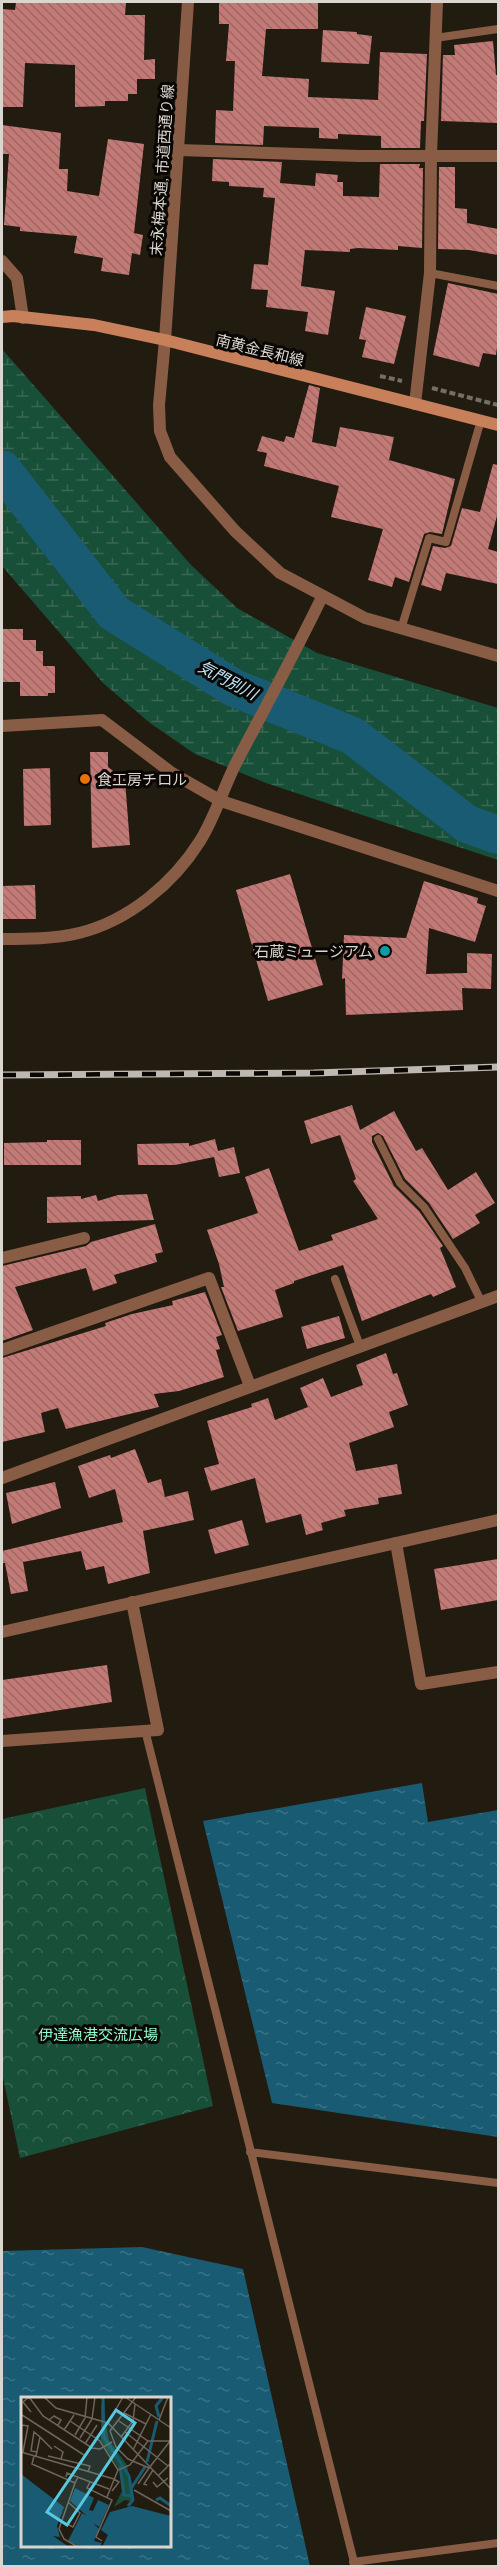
<svg xmlns="http://www.w3.org/2000/svg" width="500" height="2568" font-family="Quicksand,'Noto Sans JP',sans-serif">
	<defs>
		<pattern id="forest-crowns" width="20" height="18" patternUnits="userSpaceOnUse" patternTransform="scale(1.5)"><rect width="20" height="18" fill="#184f39"/><path d="M2 6a3 3 0 1 1 6 0M12 15a3 3 0 1 1 6 0" fill="none" stroke="#396754"/></pattern>
		<pattern id="wetland-marsh" width="20" height="14" patternUnits="userSpaceOnUse" patternTransform="scale(1.5)"><rect width="20" height="14" fill="#184f39"/><path d="M1 5h8M5 5V1M11 12h8M15 12V8" fill="none" stroke="#396754"/></pattern>
		<pattern id="water-ripples" width="26" height="14" patternUnits="userSpaceOnUse" patternTransform="scale(1.5)"><rect width="26" height="14" fill="#195b72"/><path d="M2 4q2-2 4 0t4 0M15 11q2-2 4 0t4 0" fill="none" stroke="#3a7285"/></pattern>
		<pattern id="building-back-hatch" width="6" height="6" patternUnits="userSpaceOnUse" patternTransform="scale(1.5)"><rect width="6" height="6" fill="#c37975"/><path d="M-1 5l2 2M0 0l6 6M5-1l2 2" fill="none" stroke="#9c6864"/></pattern>
	</defs>
	<rect width="100%" height="100%" fill="#221b10"/>
	<path fill="url(#forest-crowns)" d="M145 1788 213 2106 20 2158 2 2073V1819Z"/>
	<path fill="url(#wetland-marsh)" d="M2 349 191 565 237 608 317 653 498 708V860L266 783 195 754 150 723 103 683 2 566Z"/>
	<path fill="url(#water-ripples)" fill-rule="evenodd" d="M422 1783 428 1822 498 1810V2137L272 2103 203 1821Z
		M142 2247 243 2269 310 2566H2V2251ZM22 2398H170V2546H22Z"/>
	<g fill="none" stroke-linecap="round" stroke-linejoin="round">
		<path stroke="#195b72" stroke-width="38" d="M2 469 114 613 234 688 353 736 467 824 498 835"/>
	</g>
	<path fill="url(#building-back-hatch)" d="M16 2H126L125 15H145L144 60 155 59V79H137V94H128V101H105V106L75 107V65L25 63 23 107H2V9L15 10Z
		M219 2H318V29H266L262 76 309 79 308 97 378 100 380 52 427 54 424 121H421L420 148H381V136L338 134V139L319 138V128L264 126 263 145 215 143 216 110 233 111 235 61H226L229 24H219Z
		M323 30 357 32V34L372 36 369 64 321 62Z
		M493 41 496 75H498V123L441 121 443 55H455L454 45Z
		M2 125 61 133 59 169H68L67 191 99 196 108 139 144 144 134 233 143 235 140 255 132 253 129 275 101 271 103 258 74 253 77 236 20 231V227L4 225 9 154H2Z
		M213 159 282 162 280 183 315 186 316 173 338 175 337 182H343V196L379 197 380 164H420L419 168H423L422 248 398 246V250L358 248 350 249V252L305 250 301 286 335 291 328 335 305 331 308 312 266 307 268 290 251 289 254 264 268 265 275 198 263 197 264 188 229 186V182L212 181Z
		M439 167H455V208L467 209V223L498 229V255L469 250 438 249Z
		M448 283 498 294V339L496 355 483 353 479 367 433 355Z
		M366 307 406 316 394 364 362 357 366 340 359 339Z
		M309 385 320 388 312 442 336 447 340 427 394 437 389 460 455 479 442 534 430 532 424 534 409 582 395 577 392 587 368 580 383 529 331 517 339 486 264 466 267 453 257 451 262 436 284 442 286 436 294 438Z
		M493 464 498 465V512L488 549 498 552V584L446 573 441 591 421 585 433 546 445 548 451 546 462 508 480 512Z
		M2 629H23V640H36V651H43V666H55V693H48V696H20V682H2Z
		M90 752H108V767L125 780 130 845 92 848Z
		M50 768 51 825 24 826 23 769Z
		M290 874 323 985 268 1001 236 890Z
		M424 881 478 898 477 903 486 906 475 942 429 928 426 974 467 973V953L492 954 491 989 462 988 463 1010 346 1015 345 978 342 979 344 935 406 938Z
		M35 885 36 919H2V886Z
		M352 1105 360 1130 394 1111 416 1151 422 1148 448 1190 476 1172 495 1203 475 1215 480 1223 453 1239 429 1203 405 1179 383 1136 378 1133 372 1136V1142L394 1186 419 1211 443 1246 440 1248 456 1287 433 1297 431 1294 362 1321 343 1265 294 1281V1283L275 1290 283 1317 238 1331 221 1287H224L219 1264 207 1230 258 1213 245 1177 269 1168 299 1251 333 1240 331 1235 378 1219 353 1181 356 1179 340 1135 311 1144 304 1121Z
		M215 1139 218 1151 234 1147 240 1173 219 1177 214 1157 175 1165H138L137 1144 189 1143V1146Z
		M47 1140H81V1165H4V1143L47 1142Z
		M147 1194 154 1220 47 1223V1197L81 1196V1199L96 1195 98 1201 118 1195Z
		M155 1224 163 1252 155 1254 157 1262 114 1275 117 1283 93 1291 86 1268 15 1287 33 1330 2 1341V1266L86 1246 91 1242Z
		M205 1292 222 1335 216 1337 220 1349 216 1350 224 1377 179 1391 154 1394 159 1407 66 1429 58 1408 41 1413 45 1432 2 1442V1358L106 1326 105 1323 132 1314 173 1305 172 1301Z
		M339 1316 345 1338 307 1349 301 1327Z
		M386 1353 393 1374 397 1373 408 1405 389 1412 394 1427 349 1443 356 1471 397 1464 402 1494 378 1498 379 1504 344 1510 346 1516 321 1523 323 1530 306 1535 301 1514 266 1523 255 1478 211 1491 204 1468 219 1464 207 1421 252 1407 251 1404 268 1398 275 1420 308 1407 300 1388 323 1378 331 1397 363 1385 356 1365Z
		M135 1449 148 1483 161 1479 165 1497 188 1491 194 1520 143 1531 150 1573 108 1584 104 1566 86 1570 81 1551 23 1562 28 1591 11 1594 5 1563H2V1551L123 1522 115 1489 89 1498 78 1466 110 1455 111 1458Z
		M55 1482 61 1508 12 1524 6 1493Z
		M242 1520 249 1545 215 1554 208 1530Z
		M498 1559V1600L441 1610 434 1569Z
		M107 1665 112 1702 2 1719V1680Z"/>
	<g fill="none" stroke-linecap="round" stroke-linejoin="round">
		<path stroke="#746e64" stroke-width="4" stroke-dasharray="6 3" stroke-linecap="butt" d="M380 376 402 381
			M432 388 498 405"/>
		<path stroke="#895c46" stroke-width="8" d="M435 38 498 29
			M430 273 498 286
			M401 629 429 538 446 542 481 420
			M378 1139 400 1183 424 1207 465 1268 481 1301
			M335 1279 360 1346
			M145 1730 355 2566
			M250 2152 498 2183
			M353 2562 498 2543"/>
		<path stroke="#895c46" stroke-width="12" d="M179 150 359 156H498
			M2 261 17 278 23 318
			M165 340 159 405 160 431 170 457 235 531 280 573 365 618 498 656
			M415 404 430 273 431 155 437 2
			M2 726 102 720 172 773 221 801 498 891
			M2 939C27 939 54 939 79 933 128 921 173 884 200 841 215 817 223 789 236 763 265 708 295 653 322 597
			M2 1258 84 1238
			M2 1350 209 1278 250 1386
			M2 1478 498 1296
			M396 1543 421 1684 498 1672
			M2 1741 158 1730 132 1602"/>
		<path stroke="#895c46" stroke-width="12" d="M165 340 188 2
			M2 1632 498 1520"/>
		<path stroke="#c8805b" stroke-width="12" d="M2 317 13 316 94 325 165 340 498 425"/>
		<g stroke="#beb8b1" stroke-width="7">
			<path id="rail" d="M2 1075 314 1073 498 1067"/>
		</g>
		<use href="#rail" stroke="#090603" stroke-width="4.5" stroke-dasharray="14" stroke-linecap="butt"/>
	</g>
	<circle fill="#e8710a" stroke="#090603" stroke-width="2" cx="85" cy="779" r="6"/>
	<circle fill="#0f9aa8" stroke="#090603" stroke-width="2" cx="385" cy="951" r="6"/>
	<g text-anchor="middle" dominant-baseline="central" stroke-width="6" stroke-linejoin="round" paint-order="stroke">
		<g font-size="15" fill="#dad5ce" stroke="#090603">
			<text transform="translate(162 170) rotate(-86)">末永梅本通, 市道西通り線</text>
			<text transform="translate(260 350) rotate(14)">南黄金長和線</text>
		</g>
		<g font-size="15" fill="#dad5ce" stroke="#090603" text-anchor="start">
			<text x="97" y="779">食工房チロル</text>
			<text x="373" y="951" text-anchor="end">石蔵ミュージアム</text>
		</g>
		<g font-size="15" fill="#8ffccc" stroke="#090603">
			<text x="98" y="2034">伊達漁港交流広場</text>
		</g>
		<g font-size="16" font-style="italic" fill="#bde6f7" stroke="#090603">
			<text transform="translate(228 680) rotate(28)">気門別川</text>
		</g>
	</g>
	<g transform="translate(21 2397)">
		<rect width="150" height="150" fill="#221b10"/>
		<path d="M80 5 88 43 106 68 113 105 104 103 93 110 101 94 99 74 80 43Z" fill="#184f39"/>
		<path d="M0 77 43 110 36 129 39 140 32 139 48 150H0ZM54 91 73 101 68 113 72 114 77 103 88 108 78 130 72 126 78 132 73 144 81 146 79 150H58L60 145 58 149 47 144 61 116 66 119 49 104ZM111 109 150 119V150H81L87 138 80 133 89 115Z" fill="#195b72"/>
		<path fill="none" stroke="#195b72" stroke-width="3" d="M82 0 83 40 108 79 112 103 107 109M138 20 135 9 142 0M126 65 136 24M99 69 103 98 112 99M109 93 124 70M135 103 139 101 150 109"/>
		<path fill="none" stroke="#6c655c" stroke-width="1.5" d="M8 0 22 19 71 51 79 52 91 45M8 0 2 5 10 15M23 0 35 11 87 26 150 92M104 0 150 31M115 0 89 34 95 50 107 62 128 71 150 43M103 16 125 27M1 18 63 58M71 22 74 0M28 23 33 19 40 23 37 28M138 23 147 0M49 24 79 44 97 73M98 24 127 44H149M87 26 102 0M0 28 7 29 2 55M43 33 53 18M104 35 147 69M54 38 64 21 66 0M100 40 112 24 114 7M59 41 71 22M64 47 76 28M33 49 42 55 40 62M112 53 130 17M0 55 93 82 98 85 91 94M16 55 10 54 13 35 19 40M13 59 11 67 54 86 57 80M15 59 19 40 31 52M27 59 69 69 67 75M137 79 150 66M45 80 46 76 88 92M69 85 66 91 91 103 75 140 81 144M132 85 136 90 147 81M54 86 38 132 43 142 57 150M117 87 128 71M126 88 123 87 132 73M113 93 150 114M86 100 97 73 109 68 127 44M40 124 52 130 59 116 47 105"/>
		<path fill="#56c9e0" fill-opacity="0.15" stroke="#56c9e0" stroke-width="3" d="M95 13 114 26 46 128 26 115Z"/>
		<rect width="150" height="150" fill="none" stroke="#dad5ce" stroke-width="3"/>
	</g>
	<rect width="500" height="2568" fill="none" stroke="#dad5ce" stroke-width="6"/>
</svg>
